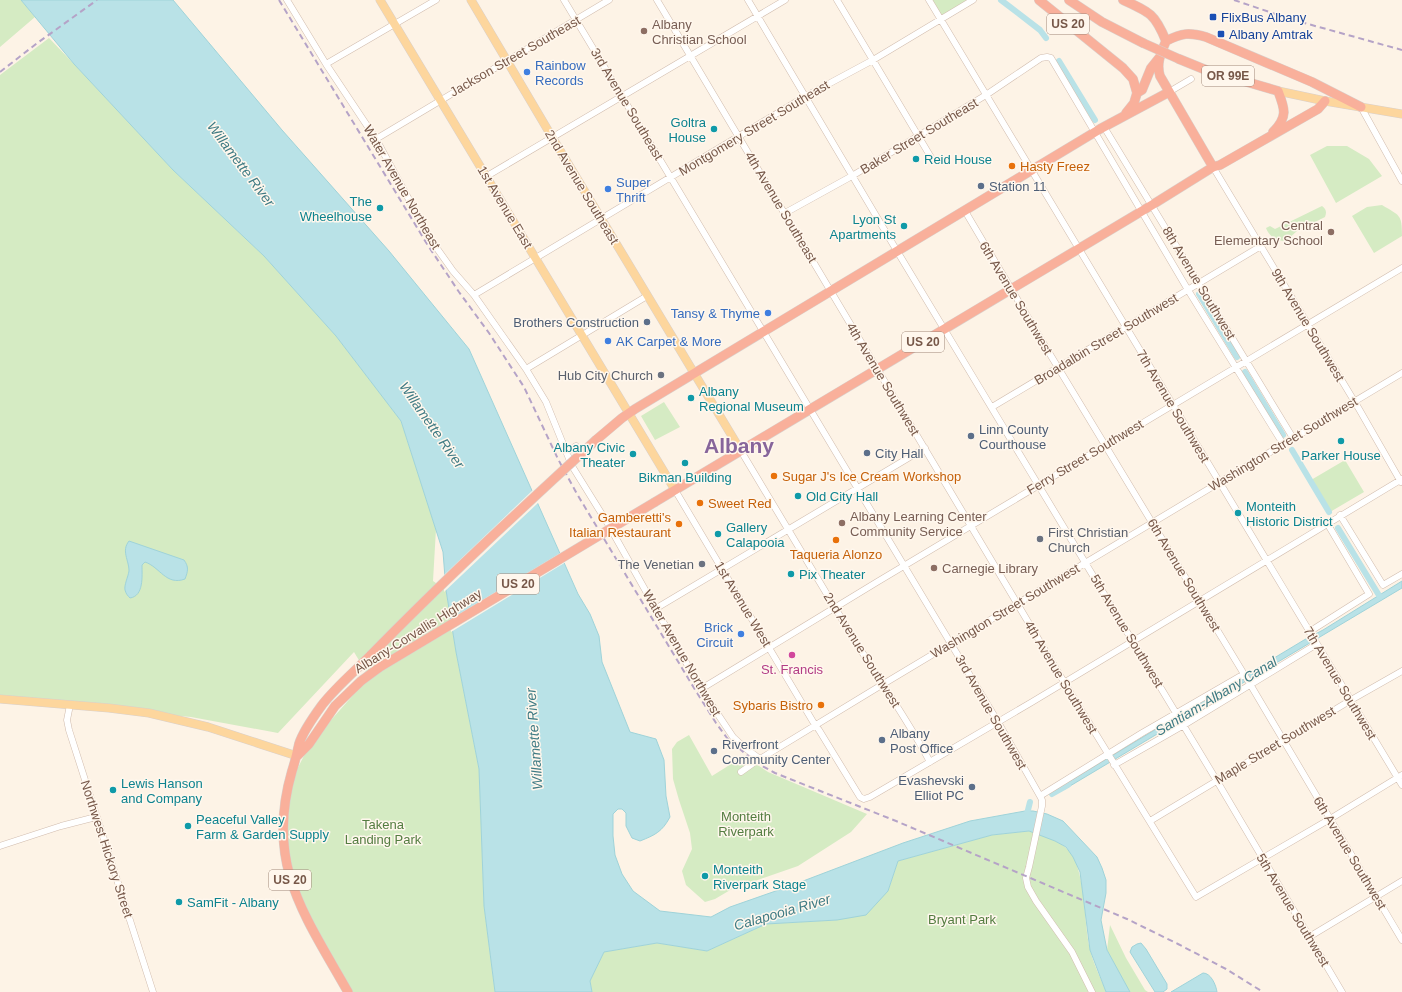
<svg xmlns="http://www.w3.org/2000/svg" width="1402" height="992" font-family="Helvetica,sans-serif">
	<rect width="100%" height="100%" fill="#fdf3e6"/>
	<path fill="#d5ebc3" d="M0 0H21L35 17 0 47Z
		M929 0H973L941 20Z
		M49 38 74 64 173 170 264 256 336 336 401 421 436 529 433 581 446 590 456 652 479 769 484 906 495 992H347L305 916 283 833 288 787 310 744 369 677 354 652 278 733 191 717 0 699V75Z
		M1327 146H1347L1369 159 1382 176 1336 203 1310 155Z
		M1382 205C1400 216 1402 214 1402 236L1374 253 1352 216 1367 207Z
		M1322 206C1326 209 1327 212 1325 217L1297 231 1286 241C1278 241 1269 237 1266 228L1270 226 1275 229Z
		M664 402 680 427 655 440 641 416Z
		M1345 460 1364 492 1330 512 1311 480Z
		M689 735 712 776 744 756 768 772 867 814 851 832 798 866 732 889 715 899 705 902 686 885 682 871 692 849 690 833 679 800 673 779 672 749 677 742Z
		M1029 831C1041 835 1055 839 1065 847 1087 864 1083 923 1090 949 1093 964 1101 978 1106 992H592L590 981 604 952 657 943 707 951 766 924 837 920 888 891 898 861 992 835Z
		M1110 925 1126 958 1145 990 1148 992H1130L1128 991 1107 950Z"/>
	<path fill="#b9e2e7" stroke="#9fd3d9" d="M21 0H173L282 130 389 251 469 349 578 594 590 614 599 636 602 662 630 732 656 739 664 760 666 796 670 817C662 832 655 835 640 841L632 838 626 826V813L622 809H618L613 814V836L615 855 622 874 633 891 660 911 711 917 730 907 790 886 903 843 970 821 1025 811H1033L1047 814 1063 821 1097 857 1102 868 1106 880V893L1101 920 1107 950 1130 992H1106L1090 950 1080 872 1073 857 1066 847 1055 841 1029 831 992 835 898 861 888 891 866 915 837 920 766 924 707 951 657 943 604 952 590 981 592 992H495L484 906 479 769 456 652 446 590 443 552 401 421 336 336 264 256 173 170 74 64Z
		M129 541 184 560C189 567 188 571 185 579 166 586 160 567 145 562L142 565C142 576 144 596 130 598 128 596 126 594 125 590 124 585 128 577 129 571 129 560 121 551 129 541Z
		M1402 581V588L1065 789 1062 790 1060 787 1304 640 1323 630Z
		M1141 943 1146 949 1167 984V989L1163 992H1155L1130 952 1132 947 1137 944Z
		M1203 973C1211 973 1216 985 1217 992H1171Z"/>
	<path fill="#fdf3e6" d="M534 489 539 502 444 592 443 576Z
		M562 552 566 562 451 632 449 620Z"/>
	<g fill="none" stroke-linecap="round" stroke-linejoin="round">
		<path stroke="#b9e2e7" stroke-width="6" d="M1001 0 1040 30 1046 38
			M1059 61 1095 120
			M1199 294 1237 357
			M1245 372 1283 435
			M1292 450 1329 512
			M1338 528 1380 597
			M1052 794 1068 785
			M1026 818 1030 802"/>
		<g stroke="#d1bcae" stroke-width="7">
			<path id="minor" d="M287 0 326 64 376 139 431 240 453 271 474 295 526 369 546 402 572 466 608 524 701 689 733 737 745 748 760 759
				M564 0 998 722 1040 796 1042 800V806L1029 867 1026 878 1028 887 1036 901 1072 952 1092 992
				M657 0 1064 682 1196 897 1330 819 1402 775
				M748 0 897 251 1217 781 1342 992
				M837 0 932 159
				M929 0 1402 785
				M326 64 436 0
				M1169 92 1191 79
				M1361 107 1402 181
				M1104 127 1293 438
				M376 139 609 0
				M1213 167 1359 409 1401 482
				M487 176 785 0
				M965 211 1048 351 1250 684 1402 940
				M785 213 852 176 986 95 1041 58 1047 57 1051 58 1188 290 1283 444
				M474 295 806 96 873 60 973 0
				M526 369 647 296
				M992 407 1261 246
				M741 451C779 514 817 577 855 641 880 681 908 720 930 762
				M566 452 576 446
				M675 490 815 725 819 730 860 797 864 799 870 797 1032 702 1402 479
				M1340 515 1383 585 1402 574
				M655 609 925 448
				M1309 632 1369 594 1327 523
				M701 689 877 582 1402 268
				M70 705 67 720 69 730 153 992
				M1114 765 1184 725 1317 644
				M741 772 755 762 875 689 1402 373
				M1040 796 1142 733 1244 674
				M1150 821 1351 700 1402 671
				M0 846 61 826 96 817
				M1309 937 1402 881"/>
		</g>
		<g stroke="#d9d0cc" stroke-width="9">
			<path id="major" d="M380 0 675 490
				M471 0 552 137 741 451
				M1278 91 1325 101 1402 114
				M0 699 109 708 149 713 208 727 297 756"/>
		</g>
		<g stroke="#d9d0cc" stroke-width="10">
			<path id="highway" d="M1039 0 1123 68 1133 79 1137 93 1134 103 1126 113
				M1069 0 1102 22 1143 43
				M1123 0C1150 12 1155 14 1166 41 1161 53 1156 63 1160 76L1213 167
				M1166 41C1182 33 1189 32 1206 37L1312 82 1361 107
				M1179 59 1206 70 1278 91C1285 109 1288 117 1273 132
				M1137 93 1142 90 1151 68 1159 58
				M596 440 622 418 635 409 1100 129 1169 92
				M655 502 1152 205 1213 167 1220 165 1318 109 1325 101
				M297 756 309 744 335 706 361 681 380 667
				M348 992C304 914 265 864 292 771 295 762 297 753 299 744 303 731 314 716 322 705 336 687 355 671 371 655"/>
		</g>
		<use href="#minor" stroke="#fff" stroke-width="6"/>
		<use href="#major" stroke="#fdd69d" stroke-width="8"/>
		<use href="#highway" stroke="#f9b09b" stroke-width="9"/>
		<path stroke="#b5a3c7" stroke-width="2" stroke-dasharray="6 4" stroke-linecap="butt" d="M279 0 427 244 459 292 489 333 524 387 558 459 577 494 694 688 716 723 727 738 755 762 775 773 896 821 1127 919 1178 944 1226 969 1263 992
			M1234 0 1290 19 1402 50
			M0 72 36 44 97 0"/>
		<g stroke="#d9d0cc" stroke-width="10" stroke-linecap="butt">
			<path id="highway-bridge" d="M1143 43 1179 59
				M371 655C443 581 520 510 596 440
				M380 667 655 502"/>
		</g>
		<use href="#highway-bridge" stroke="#f9b09b" stroke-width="9"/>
	</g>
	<g fill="#1a4fb4" stroke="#fff7ed" stroke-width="1.5">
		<rect x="1209" y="13" width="8" height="8" rx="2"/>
		<rect x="1217" y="30" width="8" height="8" rx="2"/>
	</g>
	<g fill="#8d6e63" stroke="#fff7ed" stroke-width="1.5">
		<circle cx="644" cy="31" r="4"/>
		<circle cx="1331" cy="232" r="4"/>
		<circle cx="842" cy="523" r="4"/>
		<circle cx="934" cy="568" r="4"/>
	</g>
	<g fill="#3f7fe0" stroke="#fff7ed" stroke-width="1.5">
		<circle cx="527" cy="72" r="4"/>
		<circle cx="608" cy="189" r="4"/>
		<circle cx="768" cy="313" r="4"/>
		<circle cx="608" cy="341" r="4"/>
		<circle cx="741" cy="634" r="4"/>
	</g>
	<g fill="#0f9aa8" stroke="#fff7ed" stroke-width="1.5">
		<circle cx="714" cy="129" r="4"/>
		<circle cx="916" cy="159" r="4"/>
		<circle cx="380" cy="208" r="4"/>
		<circle cx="904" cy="226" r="4"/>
		<circle cx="691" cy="398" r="4"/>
		<circle cx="1341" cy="441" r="4"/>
		<circle cx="633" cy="454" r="4"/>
		<circle cx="685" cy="463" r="4"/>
		<circle cx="798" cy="496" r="4"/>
		<circle cx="1238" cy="513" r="4"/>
		<circle cx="718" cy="534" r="4"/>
		<circle cx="791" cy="574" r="4"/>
		<circle cx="113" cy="790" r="4"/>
		<circle cx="188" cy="826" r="4"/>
		<circle cx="705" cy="876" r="4"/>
		<circle cx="179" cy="902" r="4"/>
	</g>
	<g fill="#e8710a" stroke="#fff7ed" stroke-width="1.5">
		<circle cx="1012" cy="166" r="4"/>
		<circle cx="774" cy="476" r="4"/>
		<circle cx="700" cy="503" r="4"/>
		<circle cx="679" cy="524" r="4"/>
		<circle cx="836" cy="540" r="4"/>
		<circle cx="821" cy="705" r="4"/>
	</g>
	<g fill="#5c6f8a" stroke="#fff7ed" stroke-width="1.5">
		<circle cx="981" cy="186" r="4"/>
		<circle cx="647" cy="322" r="4"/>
		<circle cx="971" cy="436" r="4"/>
		<circle cx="867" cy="453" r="4"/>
		<circle cx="882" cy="740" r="4"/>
		<circle cx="714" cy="751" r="4"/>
		<circle cx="972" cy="787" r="4"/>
	</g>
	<g fill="#6b7280" stroke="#fff7ed" stroke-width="1.5">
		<circle cx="661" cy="375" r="4"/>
		<circle cx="1040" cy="539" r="4"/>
		<circle cx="702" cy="564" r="4"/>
	</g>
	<circle fill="#d1479c" stroke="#fff7ed" stroke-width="1.5" cx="792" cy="655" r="4"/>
	<g text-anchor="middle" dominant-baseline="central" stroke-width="3" stroke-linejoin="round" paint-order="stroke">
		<g fill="#fff7ed" stroke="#a0887a" stroke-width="1">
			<rect x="1047" y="14" width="42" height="20" rx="3"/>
			<rect x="1202" y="66" width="52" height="20" rx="3"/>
			<rect x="902" y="332" width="42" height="20" rx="3"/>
			<rect x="497" y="574" width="42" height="20" rx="3"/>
			<rect x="269" y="870" width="42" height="20" rx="3"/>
		</g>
		<g font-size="12" font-weight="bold" fill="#775849">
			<text x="1068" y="24">US 20</text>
			<text x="1228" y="76">OR 99E</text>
			<text x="923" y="342">US 20</text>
			<text x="518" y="584">US 20</text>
			<text x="290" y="880">US 20</text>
		</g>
		<g font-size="13" fill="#164399" stroke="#fff7ed" text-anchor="start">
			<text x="1221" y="17">FlixBus Albany</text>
			<text x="1229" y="34">Albany Amtrak</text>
		</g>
		<g font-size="13" fill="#785e54" stroke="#fff7ed" text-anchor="start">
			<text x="652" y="24">Albany<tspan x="652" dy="15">Christian School</tspan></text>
			<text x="1323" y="225" text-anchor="end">Central<tspan x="1323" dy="15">Elementary School</tspan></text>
			<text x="850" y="516">Albany Learning Center<tspan x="850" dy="15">Community Service</tspan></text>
			<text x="942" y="568">Carnegie Library</text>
		</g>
		<g font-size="13" fill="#775849" stroke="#fff7ed">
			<text transform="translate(515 56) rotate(-30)">Jackson Street Southeast</text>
			<text transform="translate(627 104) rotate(59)">3rd Avenue Southeast</text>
			<text transform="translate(754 128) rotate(-31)">Montgomery Street Southeast</text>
			<text transform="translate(919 136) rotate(-31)">Baker Street Southeast</text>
			<text transform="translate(402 187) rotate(60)">Water Avenue Northeast</text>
			<text transform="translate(582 187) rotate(59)">2nd Avenue Southeast</text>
			<text transform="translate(505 207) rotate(59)">1st Avenue East</text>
			<text transform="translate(781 207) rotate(59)">4th Avenue Southeast</text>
			<text transform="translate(1199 283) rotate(59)">8th Avenue Southwest</text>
			<text transform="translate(1016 298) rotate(59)">6th Avenue Southwest</text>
			<text transform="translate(1308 325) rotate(59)">9th Avenue Southwest</text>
			<text transform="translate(1106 339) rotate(-31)">Broadalbin Street Southwest</text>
			<text transform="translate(883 379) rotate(59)">4th Avenue Southwest</text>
			<text transform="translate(1173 406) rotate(59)">7th Avenue Southwest</text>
			<text transform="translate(1283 444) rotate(-31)">Washington Street Southwest</text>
			<text transform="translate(1085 457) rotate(-31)">Ferry Street Southwest</text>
			<text transform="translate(1184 575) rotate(59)">6th Avenue Southwest</text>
			<text transform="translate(743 604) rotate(59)">1st Avenue West</text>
			<text transform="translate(1005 611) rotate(-31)">Washington Street Southwest</text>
			<text transform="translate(418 631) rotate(-32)">Albany-Corvallis Highway</text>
			<text transform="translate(1127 631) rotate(59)">5th Avenue Southwest</text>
			<text transform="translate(862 650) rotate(58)">2nd Avenue Southwest</text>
			<text transform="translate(682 653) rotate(60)">Water Avenue Northwest</text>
			<text transform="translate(1061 677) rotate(59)">4th Avenue Southwest</text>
			<text transform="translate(1340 683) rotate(59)">7th Avenue Southwest</text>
			<text transform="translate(991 712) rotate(60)">3rd Avenue Southwest</text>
			<text transform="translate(1275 745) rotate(-31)">Maple Street Southwest</text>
			<text transform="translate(107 849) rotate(72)">Northwest Hickory Street</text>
			<text transform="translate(1350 853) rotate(59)">6th Avenue Southwest</text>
			<text transform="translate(1293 910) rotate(59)">5th Avenue Southwest</text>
		</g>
		<g font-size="13" fill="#366cbe" stroke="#fff7ed" text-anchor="start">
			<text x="535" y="65">Rainbow<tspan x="535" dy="15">Records</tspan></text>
			<text x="616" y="182">Super<tspan x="616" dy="15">Thrift</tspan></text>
			<text x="760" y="313" text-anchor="end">Tansy &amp; Thyme</text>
			<text x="616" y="341">AK Carpet &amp; More</text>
			<text x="733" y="627" text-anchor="end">Brick<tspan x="733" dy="15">Circuit</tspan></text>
		</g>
		<g font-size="13" fill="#0d838f" stroke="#fff7ed" text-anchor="start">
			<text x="706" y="122" text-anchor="end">Goltra<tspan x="706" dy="15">House</tspan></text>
			<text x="924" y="159">Reid House</text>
			<text x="372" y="201" text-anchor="end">The<tspan x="372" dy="15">Wheelhouse</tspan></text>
			<text x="896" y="219" text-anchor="end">Lyon St<tspan x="896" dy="15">Apartments</tspan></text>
			<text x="699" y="391">Albany<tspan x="699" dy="15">Regional Museum</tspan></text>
			<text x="625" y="447" text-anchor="end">Albany Civic<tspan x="625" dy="15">Theater</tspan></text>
			<text x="1341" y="455" text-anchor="middle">Parker House</text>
			<text x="685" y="477" text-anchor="middle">Bikman Building</text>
			<text x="806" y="496">Old City Hall</text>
			<text x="1246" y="506">Monteith<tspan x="1246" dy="15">Historic District</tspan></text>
			<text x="726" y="527">Gallery<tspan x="726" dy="15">Calapooia</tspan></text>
			<text x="799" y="574">Pix Theater</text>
			<text x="121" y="783">Lewis Hanson<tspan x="121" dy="15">and Company</tspan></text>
			<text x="196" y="819">Peaceful Valley<tspan x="196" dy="15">Farm &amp; Garden Supply</tspan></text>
			<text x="713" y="869">Monteith<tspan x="713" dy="15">Riverpark Stage</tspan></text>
			<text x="187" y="902">SamFit - Albany</text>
		</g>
		<g font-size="13" fill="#c56008" stroke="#fff7ed" text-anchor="start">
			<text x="1020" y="166">Hasty Freez</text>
			<text x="782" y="476">Sugar J's Ice Cream Workshop</text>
			<text x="708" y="503">Sweet Red</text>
			<text x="671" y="517" text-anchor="end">Gamberetti's<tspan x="671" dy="15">Italian Restaurant</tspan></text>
			<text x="836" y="554" text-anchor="middle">Taqueria Alonzo</text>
			<text x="813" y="705" text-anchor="end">Sybaris Bistro</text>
		</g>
		<g font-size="13" fill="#4e5e75" stroke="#fff7ed" text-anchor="start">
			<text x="989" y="186">Station 11</text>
			<text x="639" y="322" text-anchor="end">Brothers Construction</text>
			<text x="979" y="429">Linn County<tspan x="979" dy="15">Courthouse</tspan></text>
			<text x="875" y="453">City Hall</text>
			<text x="890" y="733">Albany<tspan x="890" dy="15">Post Office</tspan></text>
			<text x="722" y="744">Riverfront<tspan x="722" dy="15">Community Center</tspan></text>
			<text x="964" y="780" text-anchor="end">Evashevski<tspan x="964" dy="15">Elliot PC</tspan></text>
		</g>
		<g font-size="13" fill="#5b616d" stroke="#fff7ed" text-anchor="end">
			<text x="653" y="375">Hub City Church</text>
			<text x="1048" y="532" text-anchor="start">First Christian<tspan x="1048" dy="15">Church</tspan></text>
			<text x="694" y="564">The Venetian</text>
		</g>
		<g font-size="13" fill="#b23c85" stroke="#fff7ed">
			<text x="792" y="669">St. Francis</text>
		</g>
		<g font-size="13" fill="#547d41" stroke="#fff7ed">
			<text x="746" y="816">Monteith<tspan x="746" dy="15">Riverpark</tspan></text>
			<text x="383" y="824">Takena<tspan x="383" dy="15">Landing Park</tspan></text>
			<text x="962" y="919">Bryant Park</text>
		</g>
		<g font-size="14" font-style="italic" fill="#3f7b84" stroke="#fff7ed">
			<text transform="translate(241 164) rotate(53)">Willamette River</text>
			<text transform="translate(432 425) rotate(55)">Willamette River</text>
			<text transform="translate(1216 696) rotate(-31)">Santiam-Albany Canal</text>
			<text transform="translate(534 739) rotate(-94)">Willamette River</text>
			<text transform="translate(782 912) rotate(-16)">Calapooia River</text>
		</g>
		<g font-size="21" font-weight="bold" fill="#87659b" stroke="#fff7ed">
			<text x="739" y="445">Albany</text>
		</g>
	</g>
</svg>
